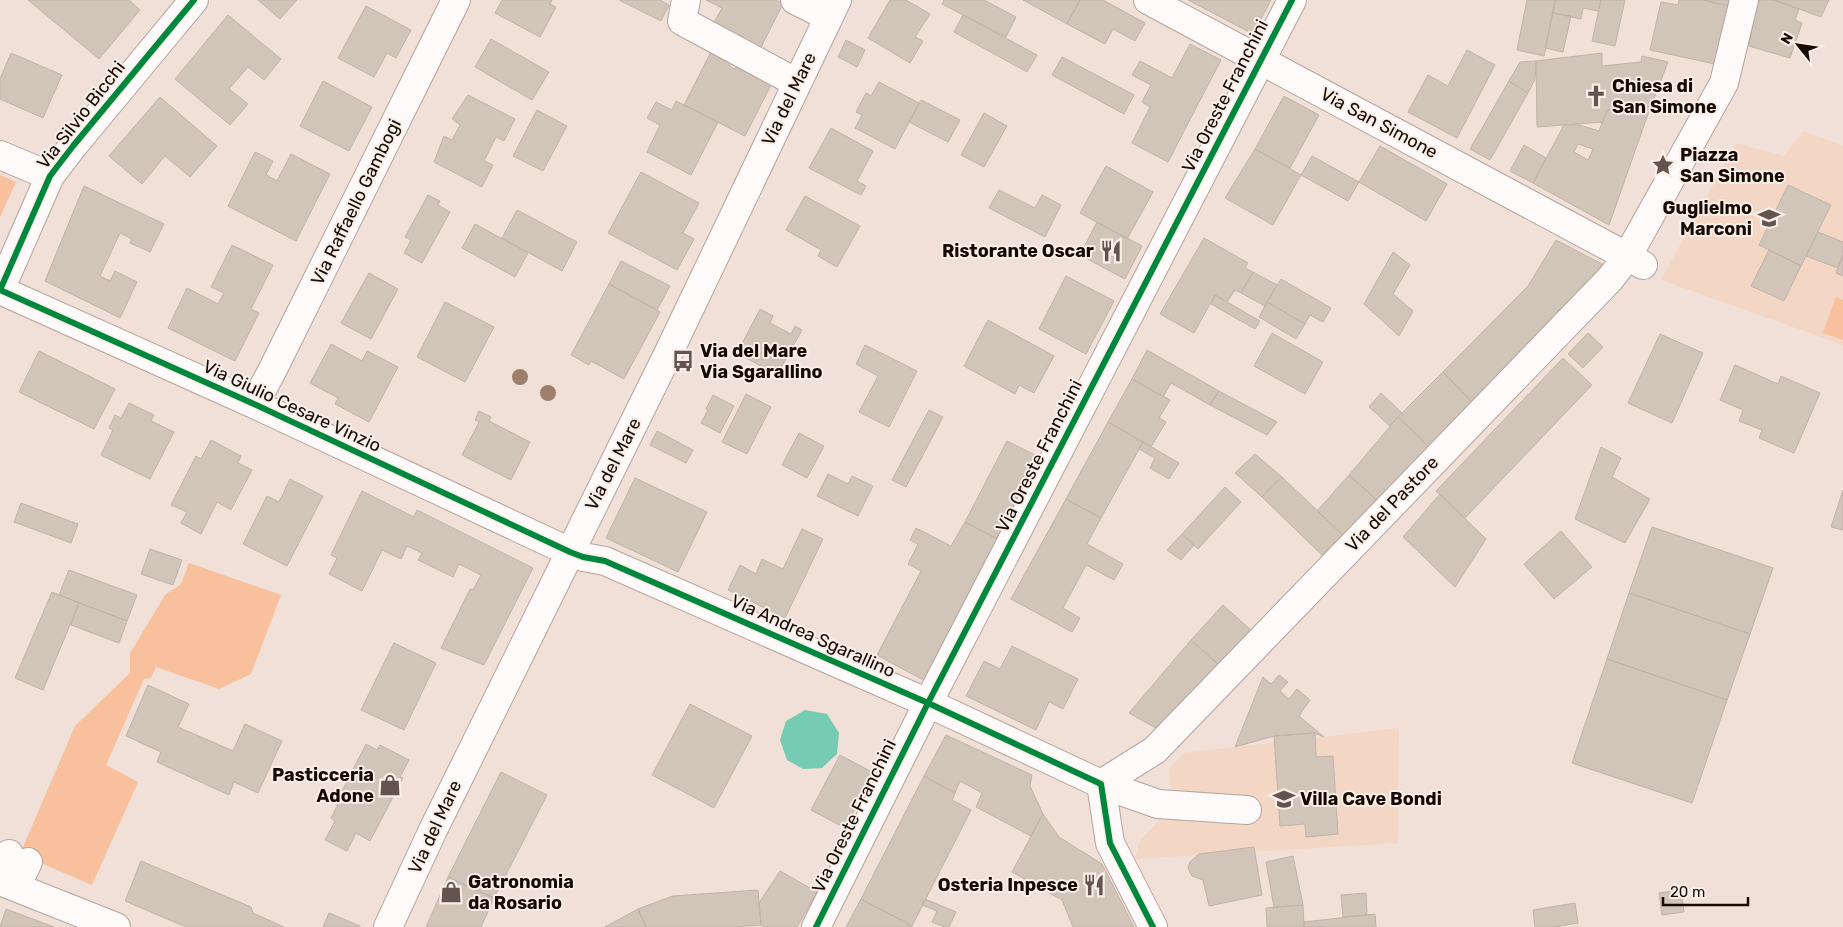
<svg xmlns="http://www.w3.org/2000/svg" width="1843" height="927" font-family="Rubik,sans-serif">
	<rect width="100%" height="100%" fill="#f0e0d8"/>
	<path fill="#f4d6c4" d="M1803 131 1843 146V345L1661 280 1736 143 1784 156Z
		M1399 728 1398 843 1135 859 1140 840 1156 824 1167 805 1171 793 1169 769 1184 753Z"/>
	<path fill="#f8c09d" d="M0 175 16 182 0 217Z
		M1836 297 1843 300V340L1823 333Z
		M189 563 281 595 251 674 219 689 156 667 151 678 144 679 106 765 138 782 92 885 20 854 75 726 130 673V653L165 595 181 584Z"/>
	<path fill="#76ccb3" d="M805 710 827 714 839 733 837 754 822 768 803 769 787 760 780 740 786 721Z"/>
	<path fill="#d1c4b9" stroke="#c1b3a8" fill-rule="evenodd" d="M28 0H129L140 10 99 59Z
		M258 0H297L280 19Z
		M502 0H552L550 4 556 7 540 37 495 13Z
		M619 0H660L669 5 661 21Z
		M706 0H776L783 4 756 57 709 32 722 8Z
		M890 0H906L930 14 915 37 923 41 910 63 868 38Z
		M944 0H984L1016 17 1006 37 942 4Z
		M1023 0H1080L1067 24Z
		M1080 0H1103L1145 23 1135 41 1113 29 1105 44 1067 24Z
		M1188 0H1271L1253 34Z
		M1527 0H1555L1544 56 1517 50Z
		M1555 0H1601L1598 11 1583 8 1581 19 1553 13Z
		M1601 0H1625L1615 46 1592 41Z
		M1679 0H1703L1729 6 1715 64 1650 50 1661 2 1678 5Z
		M1703 0H1730L1729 6Z
		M1757 0H1774L1799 9 1795 20 1802 23 1790 58 1749 46Z
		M1774 0H1829L1821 17Z
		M366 6 411 30 396 58 387 53 374 77 338 58Z
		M1553 13 1571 16 1563 52 1545 48Z
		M228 15 281 59 264 80 248 67 229 89 248 104 230 125 175 79Z
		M963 15 1037 55 1027 72 954 32Z
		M491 39 549 72 532 100 475 67Z
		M846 40 865 50 857 67 838 57Z
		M1190 44 1221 60 1168 162 1132 143 1150 107 1142 102 1151 85 1132 75 1140 61 1172 78Z
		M713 48 733 58 729 66 735 69 740 61 774 79 745 136 684 105Z
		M1467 50 1495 65 1457 138 1408 112 1428 75 1448 86Z
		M11 53 62 75 43 118 0 99V79Z
		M1602 53V66L1641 62 1642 56 1668 62 1648 114 1636 109 1607 110 1603 122 1537 127 1536 61Z
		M1062 57 1134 95 1124 114 1052 75Z
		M1536 61 1535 79 1528 93 1509 81 1520 62Z
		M323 81 372 107 349 151 300 126Z
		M1509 81 1528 93 1490 160 1470 149Z
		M879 82 919 103 895 149 855 128 862 115 856 112 866 93 871 96Z
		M468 95 515 119 504 141 496 137 484 161 493 165 482 187 434 162 444 136 452 140 460 125 452 119Z
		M1284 96 1319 115 1290 168 1255 149Z
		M160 97 217 146 190 177 165 156 142 184 109 156Z
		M921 100 960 120 948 142 909 122Z
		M676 101 718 122 691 175 647 152 660 125 647 118 656 102 672 110Z
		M1636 109 1648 114 1609 225 1533 183 1564 125 1576 124 1599 131 1607 110ZM1578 144 1593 149 1588 160 1574 152Z
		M537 110 567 126 543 171 513 156Z
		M984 113 1007 126 984 167 961 155Z
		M831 128 873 151 857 181 866 186 861 195 809 168Z
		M1524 145 1546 158 1533 183 1510 171Z
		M1380 146 1447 184 1426 221 1359 182Z
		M1255 149 1301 175 1273 225 1225 198Z
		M255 152 273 161 266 175 277 181 291 154 330 174 296 241 228 206Z
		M1312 156 1359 182 1348 201 1301 175Z
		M1106 166 1153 192 1127 239 1080 213Z
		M641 172 699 203 683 233 694 239 677 270 608 233Z
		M1788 185 1831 205 1801 266 1759 245Z
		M84 186 164 224 150 252 130 243 132 239 120 233 100 276 110 281 115 271 137 282 120 318 45 281Z
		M999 190 1035 208 1042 195 1061 205 1045 237 989 208Z
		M428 195 440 201 438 205 450 212 422 263 404 253 411 240 405 237Z
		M805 196 860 226 837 267 818 256 821 250 786 230Z
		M517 210 577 242 562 271 502 238Z
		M1097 222 1142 246 1125 279 1080 255Z
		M475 224 528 253 515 277 462 248Z
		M1818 232 1843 242V255L1838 268 1806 256Z
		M1204 238 1248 263 1245 268 1253 272 1241 293 1235 290 1227 302 1215 295 1194 333 1160 314Z
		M1556 240 1604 265 1475 405 1443 372 1528 286Z
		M232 245 273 265 251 309 259 313 235 361 168 328 187 288 218 304 224 293 211 287Z
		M1769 250 1801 266 1784 301 1751 286Z
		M1393 252 1410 265 1393 294 1413 311 1399 336 1364 304Z
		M1843 255V276L1836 273Z
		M621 261 670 286 657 310 609 284Z
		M1253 272 1277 285 1265 306 1241 293Z
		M369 273 398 289 371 339 341 323Z
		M1066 276 1114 301 1086 354 1039 329Z
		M1281 279 1331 308 1323 322 1310 315 1305 324 1267 302Z
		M609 284 660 312 624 379 591 361 589 365 571 355Z
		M1215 295 1260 321 1255 329 1211 304Z
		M445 302 494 327 465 382 417 357Z
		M1267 302 1305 324 1296 339 1259 317Z
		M760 309 773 316 770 323 791 334 795 326 802 330 777 375 737 353Z
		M988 320 1054 356 1034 393 1019 385 1015 394 964 366Z
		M1272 333 1323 362 1305 394 1254 366Z
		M1588 333 1603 347 1583 368 1568 354Z
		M1660 334 1703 353 1672 423 1628 403Z
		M331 344 362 361 367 351 398 367 369 422 335 404 338 398 310 383Z
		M865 345 917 371 889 427 859 412 878 376 856 364Z
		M1147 350 1219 391 1210 405 1171 383 1163 397 1132 379Z
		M39 351 115 389 94 429 19 392Z
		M1563 358 1592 385 1465 518 1436 491Z
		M1735 365 1778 384 1781 376 1820 393 1794 453 1759 438 1762 430 1739 421 1743 410 1720 400Z
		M1443 372 1475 405 1431 449 1398 417Z
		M1132 379 1170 400 1159 418 1166 422 1151 447 1108 422Z
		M1219 391 1277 422 1267 435 1210 405Z
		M1381 393 1402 413 1390 426 1369 407Z
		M746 394 771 407 747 454 722 442Z
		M713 395 734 406 720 433 701 423 708 410 706 409Z
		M129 403 154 415 151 421 174 432 150 479 101 455 113 430 109 428 115 415 121 418Z
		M929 410 943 417 906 487 892 480Z
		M479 411 491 417 489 421 530 442 511 480 462 455 479 422 475 420Z
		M1398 417 1431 449 1382 505 1349 475Z
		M1108 422 1143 442 1101 518 1066 499Z
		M657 431 693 450 686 463 650 445Z
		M799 433 824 446 807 478 782 465Z
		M211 440 241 456 238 463 252 470 231 510 217 502 201 534 181 523 187 512 171 505 196 456 201 459Z
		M1007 441 1039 457 997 539 965 522Z
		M1143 442 1179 463 1169 479 1150 468 1155 458 1139 449Z
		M1601 447 1621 458 1612 477 1650 499 1625 543 1575 519Z
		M1255 454 1282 477 1262 497 1235 473Z
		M828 474 848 484 852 476 873 486 858 516 817 496Z
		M1349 475 1382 505 1346 538 1317 511Z
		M1282 477 1346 538 1326 559 1262 497Z
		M635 478 707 512 678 572 606 538Z
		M290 479 323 496 287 566 243 544 267 496 279 502Z
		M1225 487 1241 502 1198 549 1182 534Z
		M1843 490V530L1831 527Z
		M362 491 414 517 417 510 533 568 484 665 441 648 470 589 473 590 481 575 459 564 453 577 418 560 422 553 407 546 401 559 382 550 362 591 329 574 337 558 331 555Z
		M1440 494 1486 539 1455 587 1403 537Z
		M1066 499 1101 518 1087 544 1123 564 1114 580 1086 565 1063 608 1080 618 1072 632 1011 599Z
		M21 503 78 524 71 543 14 522Z
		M965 522 997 539 925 681 877 655 921 571 908 564 918 544 910 540 916 528 951 546Z
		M1652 527 1773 568 1750 634 1629 593Z
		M802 529 823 539 785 618 728 590 740 565 756 574 762 559 783 569Z
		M1561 531 1592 567 1554 599 1524 564Z
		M1182 534 1194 545 1181 560 1167 550Z
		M150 549 182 560 173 585 141 574Z
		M69 570 137 595 127 621 59 595Z
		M52 592 79 603 43 690 15 678Z
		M1629 593 1750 634 1727 700 1607 659Z
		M79 603 127 621 119 643 71 625Z
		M1223 605 1253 632 1221 667 1191 640Z
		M1191 640 1221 667 1161 731 1129 713Z
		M394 643 436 663 404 730 361 710Z
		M1012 646 1078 679 1063 709 1049 702 1036 730 966 696 984 661 1000 669Z
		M1607 659 1727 700 1692 803 1572 763Z
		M1279 675 1288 682 1280 691 1289 699 1297 689 1310 700 1299 716 1324 737 1315 733 1274 736 1235 747 1263 677 1271 684Z
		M148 685 189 704 178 727 233 751 245 724 282 741 258 793 234 782 229 795 157 762 161 752 126 736Z
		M690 704 752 736 714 808 652 775Z
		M1315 733 1316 757 1333 756 1338 834 1306 837 1305 824 1280 826 1274 736Z
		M946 735 1032 775 1030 786 1043 814 1031 836 976 807 982 793 960 781 955 793 924 776Z
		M366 744 377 750 380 745 409 760 400 777 403 778 370 841 356 833 347 851 325 840 335 821 331 818 344 792 342 791Z
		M840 755 874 773 845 828 811 810Z
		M501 772 547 795 494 898 448 877Z
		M924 776 955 793 952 800 971 810 912 926 861 899Z
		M1043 814 1059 837 1102 864 1134 927H1073L1062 900 1012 872Z
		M1254 847 1262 895 1209 906 1203 880 1192 876 1188 868 1190 862 1199 854Z
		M1293 856 1303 905 1274 907 1266 862Z
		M141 861 251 907 253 913 284 927H186L125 901Z
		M780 871 817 892 797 927H764L761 925 759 903Z
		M448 877 494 898 481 927H426Z
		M758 890 761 925 732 927H646L638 909 673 896Z
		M1681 890 1684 912 1662 915 1659 893Z
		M1366 893 1367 915 1343 917 1341 895Z
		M861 899 912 926 911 927H846Z
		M925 899 956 912 949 927H945L932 922 937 911 922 905Z
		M1575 903 1578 923 1555 927H1535L1533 910Z
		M1303 905 1304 927H1267L1266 908Z
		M6 909 54 927H0Z
		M638 909 646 927H605Z
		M329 913 360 926V927H323Z
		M1375 914 1376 927H1304V922Z"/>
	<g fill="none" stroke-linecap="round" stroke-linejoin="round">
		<g stroke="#b4a59c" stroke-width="30">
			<path id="minor" d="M194 0 73 146 50 176 0 290 254 404 570 552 583 557 605 561 928 703 1101 784 1110 843 1153 927
				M686 0 682 21 797 83
				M795 0 829 17
				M1148 0 1643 265
				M0 155 50 176
				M254 404 271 373 456 0
				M1101 784 1155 750 1610 279 1627 257 1724 83 1744 0
				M1101 784 1158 804 1247 810
				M0 876 9 854
				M0 881 116 927
				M16 887 28 862
				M388 927 433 830 668 354 837 0
				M816 927 928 703 1292 0"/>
		</g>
		<use href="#minor" stroke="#fdfaf9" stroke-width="28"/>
		<g stroke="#f8efe9" stroke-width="9">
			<path id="cycleway" d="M194 0 73 146 50 176 0 290 254 404 570 552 583 557 605 561 928 703 1101 784 1110 843 1153 927
				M816 927 928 703 1292 0"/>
		</g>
		<use href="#cycleway" stroke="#00873e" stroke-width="6"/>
	</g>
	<g fill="#9d7f6c">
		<circle cx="520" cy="377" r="8"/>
		<circle cx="548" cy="393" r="8"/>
	</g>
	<defs>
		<g id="church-bare" transform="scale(1.725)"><path d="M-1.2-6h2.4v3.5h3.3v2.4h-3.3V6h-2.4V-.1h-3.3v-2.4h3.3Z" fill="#64544d" stroke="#f8efe9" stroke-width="2.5" paint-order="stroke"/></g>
		<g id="sight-bare" transform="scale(1.725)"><path d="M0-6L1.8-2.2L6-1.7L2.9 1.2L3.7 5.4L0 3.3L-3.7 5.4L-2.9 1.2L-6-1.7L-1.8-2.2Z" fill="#64544d" stroke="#f8efe9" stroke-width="2.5" paint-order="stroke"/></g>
		<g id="school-bare" transform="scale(1.725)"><path d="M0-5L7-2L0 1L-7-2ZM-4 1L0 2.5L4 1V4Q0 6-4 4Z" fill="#64544d" stroke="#f8efe9" stroke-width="2.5" paint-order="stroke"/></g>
		<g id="restaurant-bare" transform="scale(1.725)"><path d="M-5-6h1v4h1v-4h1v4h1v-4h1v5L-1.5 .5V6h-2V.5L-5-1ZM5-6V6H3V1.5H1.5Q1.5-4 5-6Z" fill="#64544d" stroke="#f8efe9" stroke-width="2.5" paint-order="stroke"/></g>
		<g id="bus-bare" transform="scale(1.725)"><path d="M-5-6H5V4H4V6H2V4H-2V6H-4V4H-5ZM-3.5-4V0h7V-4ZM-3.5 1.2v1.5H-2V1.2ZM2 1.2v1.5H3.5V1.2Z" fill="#64544d" stroke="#f8efe9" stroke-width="2.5" paint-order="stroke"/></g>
		<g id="shop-bare" transform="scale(1.725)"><path d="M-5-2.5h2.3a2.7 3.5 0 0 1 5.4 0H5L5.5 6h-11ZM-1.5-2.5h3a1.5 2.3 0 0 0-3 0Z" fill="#64544d" stroke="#f8efe9" stroke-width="2.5" paint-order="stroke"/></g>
	</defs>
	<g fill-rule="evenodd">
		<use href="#church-bare" x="1596" y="96"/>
		<use href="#sight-bare" x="1663" y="165"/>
		<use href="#school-bare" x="1769" y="218"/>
		<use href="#restaurant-bare" x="1111" y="251"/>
		<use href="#bus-bare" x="683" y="361"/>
		<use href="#shop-bare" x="390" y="785"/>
		<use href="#school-bare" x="1284" y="799"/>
		<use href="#restaurant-bare" x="1094" y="885"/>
		<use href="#shop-bare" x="451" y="892"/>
	</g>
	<g text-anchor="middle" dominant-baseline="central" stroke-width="4" stroke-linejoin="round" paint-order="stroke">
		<g font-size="18" font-weight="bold" fill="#180902" stroke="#f8efe9" text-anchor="start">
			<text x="1612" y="86">Chiesa di<tspan x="1612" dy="21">San Simone</tspan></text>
			<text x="1680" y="155">Piazza<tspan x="1680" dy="21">San Simone</tspan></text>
			<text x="1752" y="208" text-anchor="end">Guglielmo<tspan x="1752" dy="21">Marconi</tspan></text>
			<text x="1094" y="251" text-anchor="end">Ristorante Oscar</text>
			<text x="700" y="351">Via del Mare<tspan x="700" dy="21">Via Sgarallino</tspan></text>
			<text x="374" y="775" text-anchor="end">Pasticceria<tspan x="374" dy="21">Adone</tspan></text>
			<text x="1300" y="799">Villa Cave Bondi</text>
			<text x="468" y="882">Gatronomia<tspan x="468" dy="21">da Rosario</tspan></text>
			<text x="1078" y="885" text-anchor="end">Osteria Inpesce</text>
		</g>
		<g font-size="18" fill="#180902" stroke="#f8efe9">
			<text transform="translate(1225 96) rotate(-63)">Via Oreste Franchini</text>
			<text transform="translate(789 99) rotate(-64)">Via del Mare</text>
			<text transform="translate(81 115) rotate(-52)">Via Silvio Bicchi</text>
			<text transform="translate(1379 123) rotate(28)">Via San Simone</text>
			<text transform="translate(356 202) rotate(-64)">Via Raffaello Gambogi</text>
			<text transform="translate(292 406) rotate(25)">Via Giulio Cesare Vinzio</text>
			<text transform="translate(1039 456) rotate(-63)">Via Oreste Franchini</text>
			<text transform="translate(613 464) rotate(-63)">Via del Mare</text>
			<text transform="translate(1392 504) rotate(-46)">Via del Pastore</text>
			<text transform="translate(813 636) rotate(24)">Via Andrea Sgarallino</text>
			<text transform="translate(854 816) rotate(-64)">Via Oreste Franchini</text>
			<text transform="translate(435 827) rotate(-65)">Via del Mare</text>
		</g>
	</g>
	<g transform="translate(1798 45) rotate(300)" stroke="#f8efe9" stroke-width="4" paint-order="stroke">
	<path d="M0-4L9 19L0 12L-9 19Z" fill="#180902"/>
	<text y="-8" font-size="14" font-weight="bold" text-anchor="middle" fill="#180902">N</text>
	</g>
	<path d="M1663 897v8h85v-8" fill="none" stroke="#180902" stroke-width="2.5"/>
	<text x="1670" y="897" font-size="15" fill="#180902" stroke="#f8efe9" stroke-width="4" paint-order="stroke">20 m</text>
</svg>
